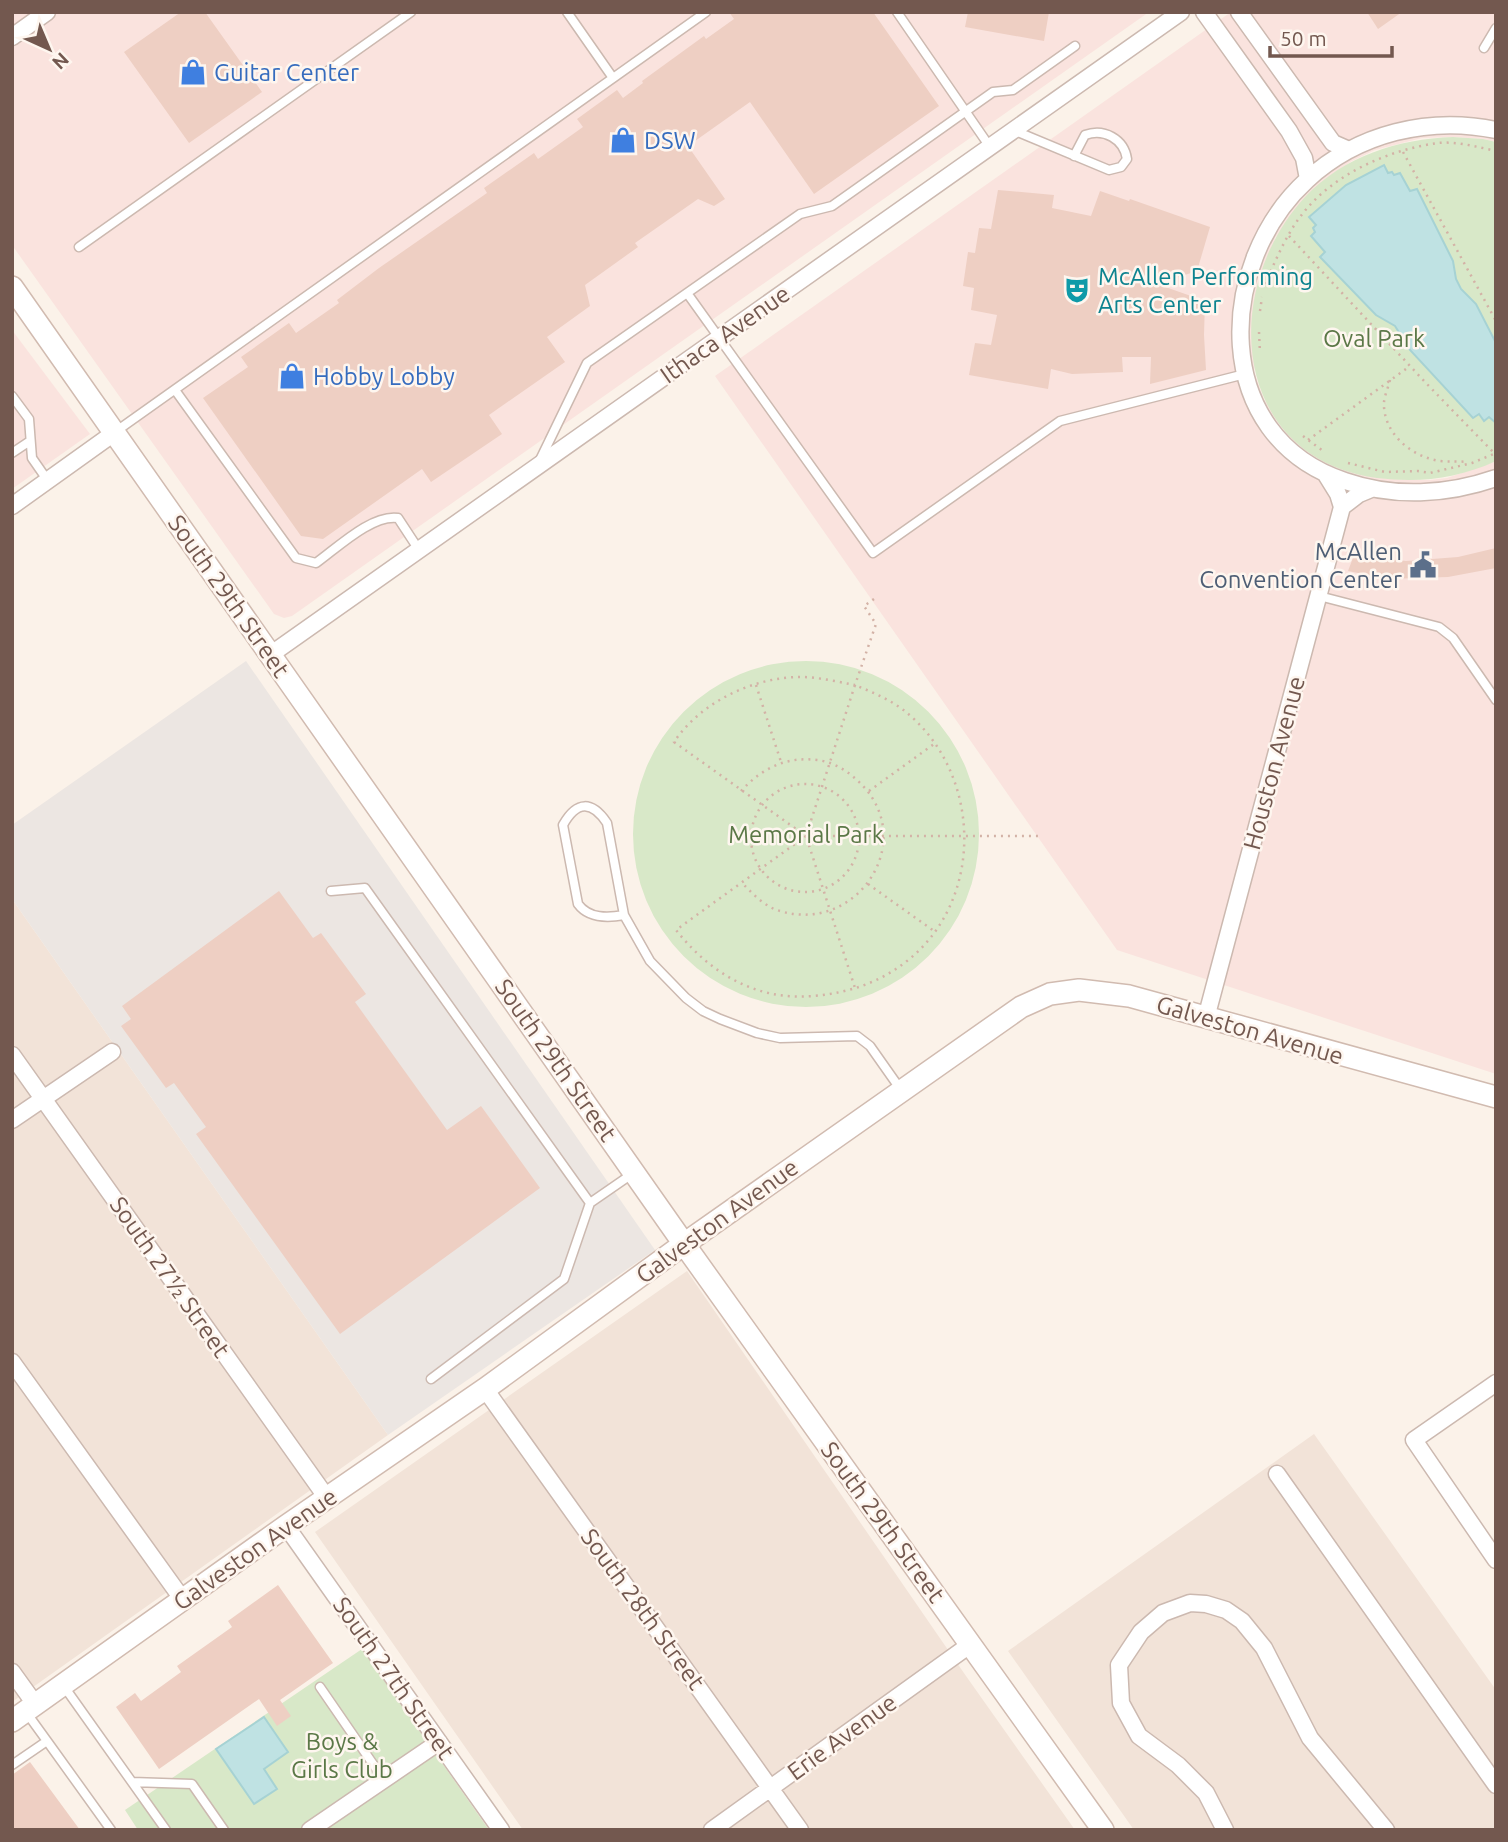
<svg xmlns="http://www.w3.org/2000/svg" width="1508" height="1842" font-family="Ubuntu,sans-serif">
	<rect width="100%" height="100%" fill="#fbf2e9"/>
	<path fill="#f2e3d8" d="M12 899 388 1435 12 1702Z
		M687 1271 966 1676 1075 1830H523L315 1532Z
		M1314 1434 1496 1690V1830H1134L1008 1651Z"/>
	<path fill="#fae3de" d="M12 12H1149L292 616 284 618 274 614 12 245Z
		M1231 12H1496V142L1483 139 1453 137 1422 138 1375 150 1352 161 1327 178 1307 196 1275 238 1254 372 1264 399 1282 428 1313 455 1356 474 1391 479 1430 480 1447 478 1496 461V1074L1117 950 715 376Z
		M12 330 90 434 12 489Z"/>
	<path fill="#ece6e2" d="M246 661 655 1250 388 1435 12 899V825Z"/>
	<path fill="#d8e8c8" d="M1453 137 1483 139 1496 142V461C1457 479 1419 483 1377 478 1231 458 1219 290 1305 197 1344 156 1398 139 1453 137Z
		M633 834a173 173 0 1 1 346 0a173 173 0 1 1-346 0Z
		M362 1649 489 1830H138L125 1810Z"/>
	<path fill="#bfe2e3" stroke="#a6d2d4" stroke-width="2" d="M1384 165 1388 173 1392 172 1394 175 1400 173 1410 191 1417 189 1453 261 1456 279 1461 289 1476 304 1496 343V423L1489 417 1484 421 1479 414 1473 418 1410 350 1395 326 1376 315 1320 257 1325 252 1311 236 1315 232 1313 228 1316 225 1309 217 1346 185Z
		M264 1717 288 1752 264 1769 277 1789 254 1804 216 1749Z"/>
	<path fill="#eecfc3" d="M181 12H205L262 92 189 143 124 52Z
		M729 12H873L939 106 814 194 750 102 688 146 725 199 714 206 698 199 635 243 638 247 585 285 590 306 547 337 565 362 489 415 502 434 431 482 422 469 323 539 301 536 203 398 248 367 241 357 289 323 296 333 339 303 337 300 379 268 487 193 484 188 534 153 538 159 583 127 577 119 617 90 623 98 643 83 642 81 704 36 706 39 734 19Z
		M968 12H1049L1044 41 965 27Z
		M1367 12H1402L1378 29Z
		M998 190 1054 195 1052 208 1091 216 1100 191 1129 201 1130 199 1210 227 1197 271 1157 284 1205 301 1204 335 1206 370 1150 384 1151 357H1122L1123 372 1072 374 1051 369 1048 389 969 375 975 343 991 345 997 315 971 310 974 288 963 286 968 252 975 253 979 228 991 229Z
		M1496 548V568L1448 577 1388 579 1348 571 1356 550 1369 557 1406 561 1458 557Z
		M279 891 313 938 321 933 366 994 355 1002 447 1130 481 1106 540 1188 340 1334 196 1134 206 1127 174 1083 166 1088 121 1026 131 1019 122 1006Z
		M278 1585 333 1663 280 1700 291 1716 277 1726 259 1699 159 1769 116 1707 135 1693 141 1701 181 1672 177 1666 232 1627 228 1621Z
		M30 1762 80 1830H12V1775Z"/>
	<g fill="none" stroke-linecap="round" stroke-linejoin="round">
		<g stroke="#ccb9b0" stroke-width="11">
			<path id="lane" d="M567 12 613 78
				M897 12 990 147
				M1484 48 1496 28
				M1013 130 1109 170 1121 167 1127 159C1124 139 1104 128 1085 135L1074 156
				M79 247 411 12
				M687 293 873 553 1060 421 1245 374
				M175 390 296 558 316 563C337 548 372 514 398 518L419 550
				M12 396 29 419 32 458 48 481
				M115 432 706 12
				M12 453 30 441
				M540 460 587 363 800 214 832 206 993 92 1013 90 1075 46
				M1319 596 1439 627 1453 638 1496 700
				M331 891 365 888 590 1203
				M624 915C608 918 589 919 578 904L563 825C577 800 592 801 607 823L624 915 650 961 686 998 703 1011 720 1019 757 1033 780 1038 857 1036 870 1046 901 1090
				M431 1379 564 1279 590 1203 632 1174
				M63 1685 166 1830
				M320 1687 384 1780
				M47 1741 111 1830
				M12 1765 47 1741 26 1712
				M132 1782 192 1784 224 1830"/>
		</g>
		<g stroke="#ccb9b0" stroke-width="19">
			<path id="street" d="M1204 12 1289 131 1304 158 1308 179
				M1239 12 1333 143 1349 150
				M12 37 47 12
				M1496 130C1429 116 1358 133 1307 180 1215 264 1210 437 1345 481 1394 498 1447 495 1496 478
				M1325 473 1338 494 1342 507 1359 494 1371 489
				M12 506 114 433
				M270 655 1181 12
				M1206 1018 1342 507
				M12 1055 327 1498
				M12 1120 112 1052
				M12 1362 183 1600
				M1496 1383 1414 1440 1496 1560
				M485 1389 800 1830
				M1277 1474 1496 1785
				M286 1526 501 1830
				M12 1672 35 1704
				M310 1830 439 1742
				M712 1830 971 1644
				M1225 1830 1206 1793 1178 1765 1139 1736 1121 1703 1119 1665 1141 1632 1163 1613 1190 1603 1206 1604 1226 1610 1242 1621 1264 1648 1310 1738 1386 1830"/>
		</g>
		<g stroke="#d1bbb0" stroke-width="24">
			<path id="secondary" d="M12 287 684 1244 1103 1830
				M12 1721 286 1526 485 1389 684 1244 1021 1007 1050 994 1079 990 1129 996 1496 1097"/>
		</g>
		<path stroke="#d3b2a6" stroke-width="2.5" stroke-dasharray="2 5" stroke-linecap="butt" d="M1403 152 1496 321
			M1289 236 1424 381 1495 454
			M1265 284C1275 262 1285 237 1300 217 1331 175 1387 150 1438 143 1456 141 1478 147 1496 151
			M1260 311 1262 297
			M1259 332 1260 353
			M1390 380C1388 389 1383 398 1384 407 1386 436 1413 457 1440 461 1450 462 1459 461 1468 462
			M1303 436 1323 451
			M1308 440 1410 366
			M1348 463 1385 472 1418 471 1430 473 1472 463 1496 453
			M874 599 864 606 876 624 855 685C838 682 819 677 801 677 753 677 701 702 674 742L806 836H1040
			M756 685 781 762
			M751 838a54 54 0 1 1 108 0a54 54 0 1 1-108 0Z
			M741 791C761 769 786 756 817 760 835 762 851 773 863 786 917 844 856 934 780 911 765 907 753 894 742 883
			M869 791 934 744
			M806 836 676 930C710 973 756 1001 813 996 848 993 879 983 907 961 982 902 982 784 915 720 898 703 877 694 855 685L806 836 855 988
			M868 884 934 931"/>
		<use href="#lane" stroke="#fff" stroke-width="8"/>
		<use href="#street" stroke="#fff" stroke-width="16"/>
		<use href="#secondary" stroke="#fff" stroke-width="21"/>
	</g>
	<defs>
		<g id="shop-bare" transform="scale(2.1)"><path d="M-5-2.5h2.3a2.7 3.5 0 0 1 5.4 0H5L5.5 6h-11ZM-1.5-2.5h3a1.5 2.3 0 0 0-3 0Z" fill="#3f7fe0" stroke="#fef6ef" stroke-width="2.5" paint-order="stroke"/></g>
		<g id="theatre-bare" transform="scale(2.1)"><path d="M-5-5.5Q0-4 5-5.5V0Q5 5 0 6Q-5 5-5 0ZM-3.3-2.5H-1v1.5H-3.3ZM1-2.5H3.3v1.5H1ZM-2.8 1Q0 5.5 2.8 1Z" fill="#0f9aa8" stroke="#fef6ef" stroke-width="2.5" paint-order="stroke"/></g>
		<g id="civic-bare" transform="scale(2.1)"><path d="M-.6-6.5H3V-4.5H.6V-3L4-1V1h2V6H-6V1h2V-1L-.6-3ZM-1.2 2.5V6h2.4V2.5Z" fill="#5c6f8a" stroke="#fef6ef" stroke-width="2.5" paint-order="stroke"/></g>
	</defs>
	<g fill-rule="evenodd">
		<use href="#shop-bare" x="193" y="72"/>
		<use href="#shop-bare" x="623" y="140"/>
		<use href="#theatre-bare" x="1077" y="290"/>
		<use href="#shop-bare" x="292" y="376"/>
		<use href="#civic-bare" x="1423" y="565"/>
	</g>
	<g text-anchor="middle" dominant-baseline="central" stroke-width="5" stroke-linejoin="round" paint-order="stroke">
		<g font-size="24" fill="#366cbe" stroke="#fef6ef" text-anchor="start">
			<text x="214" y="72">Guitar Center</text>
			<text x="644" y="140">DSW</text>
			<text x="313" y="376">Hobby Lobby</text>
		</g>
		<g font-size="24" fill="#0d838f" stroke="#fef6ef" text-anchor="start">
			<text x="1098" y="276">McAllen Performing<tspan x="1098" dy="28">Arts Center</tspan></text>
		</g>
		<g font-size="24" fill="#73584f" stroke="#fef6ef">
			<text transform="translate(725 334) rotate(-35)">Ithaca Avenue</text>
			<text transform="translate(229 596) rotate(55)">South 29th Street</text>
			<text transform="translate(1274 763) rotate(-75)">Houston Avenue</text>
			<text transform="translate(1250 1030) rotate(16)">Galveston Avenue</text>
			<text transform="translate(556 1060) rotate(55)">South 29th Street</text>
			<text transform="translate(717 1221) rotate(-36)">Galveston Avenue</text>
			<text transform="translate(170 1277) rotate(55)">South 27½ Street</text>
			<text transform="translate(883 1522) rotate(54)">South 29th Street</text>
			<text transform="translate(255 1549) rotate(-35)">Galveston Avenue</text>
			<text transform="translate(643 1609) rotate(54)">South 28th Street</text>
			<text transform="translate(394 1678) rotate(55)">South 27th Street</text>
			<text transform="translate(842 1737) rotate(-36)">Erie Avenue</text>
		</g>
		<g font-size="24" fill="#5b7847" stroke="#fef6ef">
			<text x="1374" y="338">Oval Park</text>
			<text x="806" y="834">Memorial Park</text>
			<text x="342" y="1741">Boys &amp;<tspan x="342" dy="28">Girls Club</tspan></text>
		</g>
		<g font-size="24" fill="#4e5e75" stroke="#fef6ef" text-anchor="end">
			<text x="1402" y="551">McAllen<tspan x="1402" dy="28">Convention Center</tspan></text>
		</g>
	</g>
	<rect width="1508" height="1842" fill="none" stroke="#73584f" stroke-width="28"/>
	<g transform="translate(49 49) rotate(136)" stroke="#fef6ef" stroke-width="5" paint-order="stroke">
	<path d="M0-5L12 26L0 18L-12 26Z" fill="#73584f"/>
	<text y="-10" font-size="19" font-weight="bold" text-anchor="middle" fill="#73584f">N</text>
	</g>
	<path d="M1270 46v10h122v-10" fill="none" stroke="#73584f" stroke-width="3.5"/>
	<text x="1280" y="46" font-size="21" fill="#73584f" stroke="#fef6ef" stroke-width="5" paint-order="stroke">50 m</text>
</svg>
